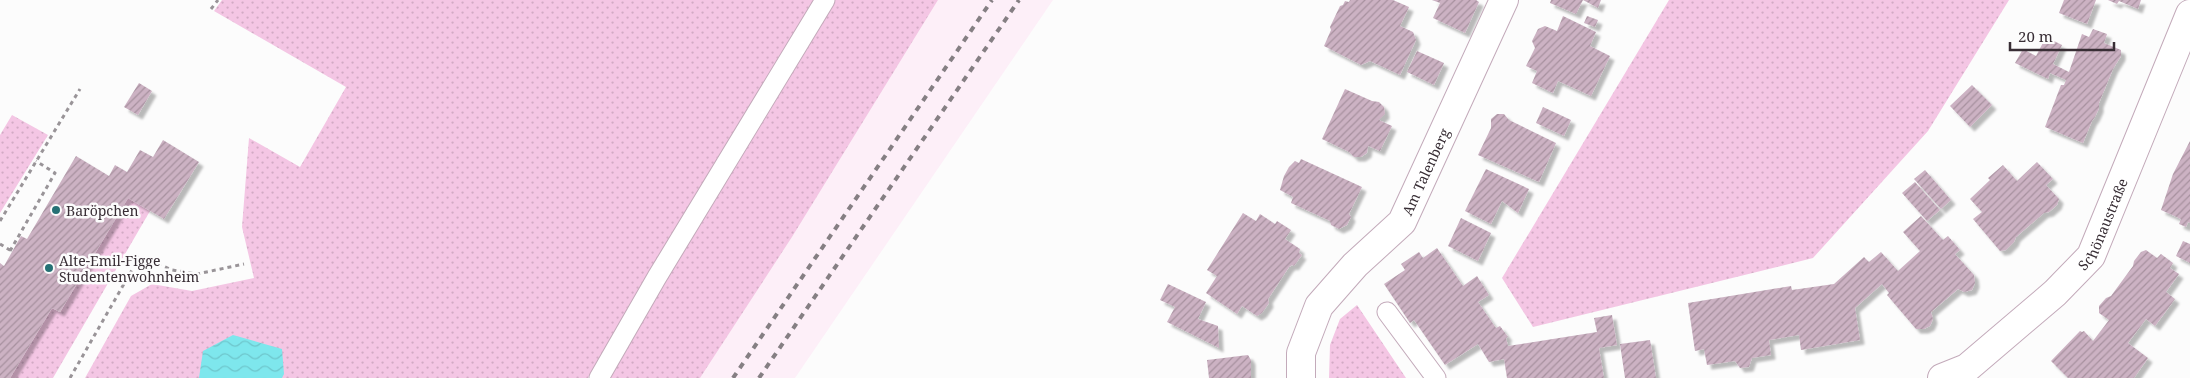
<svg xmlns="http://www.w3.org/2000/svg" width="2190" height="378" font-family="'Noto Serif',serif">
	<defs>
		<pattern id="green-dots" width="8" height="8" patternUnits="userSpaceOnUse" patternTransform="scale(1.25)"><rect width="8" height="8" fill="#f4c6e4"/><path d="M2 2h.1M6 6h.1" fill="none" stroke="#d2aac4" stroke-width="1.8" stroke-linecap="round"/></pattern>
		<pattern id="water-waves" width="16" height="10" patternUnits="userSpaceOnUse" patternTransform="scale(1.25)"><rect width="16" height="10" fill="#7ee7ed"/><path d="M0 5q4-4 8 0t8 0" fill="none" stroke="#6ec6cc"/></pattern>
		<pattern id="building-hatch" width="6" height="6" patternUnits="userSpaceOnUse" patternTransform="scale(1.25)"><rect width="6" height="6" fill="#ccb2c3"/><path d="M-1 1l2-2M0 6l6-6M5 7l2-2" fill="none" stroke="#a7919f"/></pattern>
		<filter id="shadow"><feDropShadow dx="4.5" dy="4.5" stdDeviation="1" flood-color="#0004"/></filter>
	</defs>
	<rect width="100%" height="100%" fill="#fcfcfc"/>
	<path fill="#fdeff8" d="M938 0H1053L795 378H700L792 237Z"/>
	<path fill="url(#green-dots)" d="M222 0H817L588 378H85L131 296 152 284 192 291 254 278 242 227 249 138 300 167 346 87 214 11Z
		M831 0H938L792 237 700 378H604Z
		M1669 0H2009L1928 131 1813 258 1533 327 1502 278Z
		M12 115 48 135 0 213V135Z
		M128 198 150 211 53 378H10L52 308 60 312Z
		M1357 305 1406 378H1329L1330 345 1340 319Z"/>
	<path fill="url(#water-waves)" d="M233 335 282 349 284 374 282 378H199L203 351Z"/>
	<path fill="url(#building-hatch)" filter="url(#shadow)" d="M1350 0H1393L1409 7 1400 26 1413 32 1416 40 1400 75 1370 61 1361 65 1324 46 1331 30 1330 27 1340 6 1343 5 1345 1 1349 2Z
		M1432 0H1476L1479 2 1465 33 1433 18 1440 3Z
		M1551 0H1601L1598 8 1583 0 1576 14 1550 3Z
		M2064 0H2096L2087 24 2059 13Z
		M2108 0H2141L2138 9 2119 1 2117 4Z
		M1563 16 1596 32 1590 46 1610 56 1591 96 1558 81 1553 93 1532 83 1537 71 1526 66 1535 48 1532 41 1538 29 1545 26 1557 31Z
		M1587 16 1598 20 1595 27 1584 23Z
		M2093 29 2107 34 2104 43 2121 50V56L2113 69 2099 103V108L2095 117 2092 121 2083 143 2045 127 2061 85H2064L2066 80 2050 73 2048 79 2015 63 2023 49 2036 56 2046 37 2062 45 2053 64 2069 72 2082 34 2089 37Z
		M1417 51 1444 63 1434 85 1407 72Z
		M139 83 152 91 138 115 124 107Z
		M1972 85 1992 105 1970 127 1950 106Z
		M1345 89 1372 101 1379 102 1384 107 1385 114 1379 120 1392 126 1380 151 1368 146 1367 153 1361 157H1354L1349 152 1322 139Z
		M1543 107 1571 120 1564 136 1536 123Z
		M1497 114H1504L1509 120 1556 143 1539 182 1478 155 1491 128V119Z
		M163 140 199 162 164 219 128 198 60 312 52 308 10 378H0V263L4 266 21 236 27 239 76 156 109 176 115 165 127 172 140 150 153 157Z
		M2190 141V223L2188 222 2186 227 2179 224 2181 219 2161 210 2173 174Z
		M1301 159 1362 187 1349 214 1351 217 1347 225 1339 229 1331 225 1330 221 1291 203 1293 197 1280 190 1284 176 1289 167 1295 161 1299 163Z
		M2037 162 2053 179 2046 185 2059 199 2057 205 2049 212 2044 213 2016 237 2014 242 2006 250 2000 251 1973 219 1982 212 1970 199 1990 180 1988 178 2003 165 2017 181Z
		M1486 169 1529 189 1518 213 1502 201 1491 224 1465 211Z
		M1925 170 1951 200 1941 209 1914 179Z
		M1915 182 1940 210 1927 221 1902 193Z
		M1243 213 1256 221 1260 214 1275 224 1277 221 1291 230 1285 239 1300 249 1299 253 1302 255 1294 266 1292 265 1289 267 1268 299 1269 303 1262 313 1257 316 1242 306 1237 314 1206 293 1217 276 1207 270Z
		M1921 216 1943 240 1948 236 1960 250 1955 254 1974 275 1975 283 1972 290 1964 292 1958 289 1931 312 1933 319 1930 326 1924 329H1916L1887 295 1889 293 1882 284 1855 308 1860 340 1801 350 1799 335 1769 340 1771 355 1752 358 1749 367 1740 368 1735 361 1707 365 1704 349 1695 351 1688 303 1791 286 1792 290 1834 284 1864 257 1869 262 1881 252 1898 271 1920 251 1903 232Z
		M1461 218 1491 233 1478 261 1448 246Z
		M2183 241 2190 244V263L2176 256Z
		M1437 248 1463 286 1477 276 1489 295 1478 302 1496 328 1500 326 1508 337 1506 338 1508 346 1597 332 1594 318 1612 315 1617 345 1599 348 1604 378H1507L1504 359 1489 362 1478 344 1445 365 1414 320 1410 323 1384 284 1405 270 1401 264 1419 252 1423 258Z
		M2146 250 2157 258 2161 254 2173 263 2170 268 2179 274 2166 292 2175 299 2155 326 2146 319 2128 343 2148 358 2134 378H2068L2051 361 2080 331 2082 332 2084 331 2093 341 2109 320 2099 313V306L2106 298 2111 296 2133 266 2134 261 2141 252Z
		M1168 284 1206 302 1198 319 1218 326 1219 348 1167 322 1175 307 1160 300Z
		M1650 340 1656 378H1625L1620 344Z
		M1248 355 1251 360V378H1209L1207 360Z"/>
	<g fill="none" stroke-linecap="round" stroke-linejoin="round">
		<g stroke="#c3aaba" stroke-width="21">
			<path id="lane" d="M1387 312 1436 378
				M599 378 657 277 825 0"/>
		</g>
		<g stroke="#c3aaba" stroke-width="30">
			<g id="street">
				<path id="s1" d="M1301 378V353L1319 306 1355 265 1402 222 1504 0"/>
				<path id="s2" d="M1942 378 1967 368 2055 293 2091 256 2190 14"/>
			</g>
		</g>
		<path stroke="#999498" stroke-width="3" stroke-dasharray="4 4" stroke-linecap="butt" d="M211 9 218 0
			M0 221 80 89
			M0 244 13 252
			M10 251 55 173 36 161
			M70 378 140 256 172 270 197 274 244 264"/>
		<use href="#lane" stroke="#fff" stroke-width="19"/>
		<use href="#street" stroke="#fff" stroke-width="28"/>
		<path stroke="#857f83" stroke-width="4" stroke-dasharray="6 6" stroke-linecap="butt" d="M733 378 992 0
			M759 378 1019 0"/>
	</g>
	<g fill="#267175" stroke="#fcfcfc" stroke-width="2">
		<circle cx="56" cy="210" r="5"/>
		<circle cx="49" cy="268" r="5"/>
	</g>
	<g text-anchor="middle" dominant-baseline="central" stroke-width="5" stroke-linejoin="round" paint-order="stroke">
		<g font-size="14" fill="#382e35" stroke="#fcfcfc">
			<text stroke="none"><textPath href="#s1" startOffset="249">Am Talenberg</textPath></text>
			<text stroke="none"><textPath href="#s2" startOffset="228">Schönaustraße</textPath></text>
		</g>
		<g font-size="14" fill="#382e35" stroke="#fcfcfc" text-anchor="start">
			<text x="66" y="210">Baröpchen</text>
			<text x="59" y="260">Alte-Emil-Figge<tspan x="59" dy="16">Studentenwohnheim</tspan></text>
		</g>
	</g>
	<path d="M2010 42v8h104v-8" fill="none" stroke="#382e35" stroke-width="2.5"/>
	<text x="2018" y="42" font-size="15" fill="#382e35" stroke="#fcfcfc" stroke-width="4" paint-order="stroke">20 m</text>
</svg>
